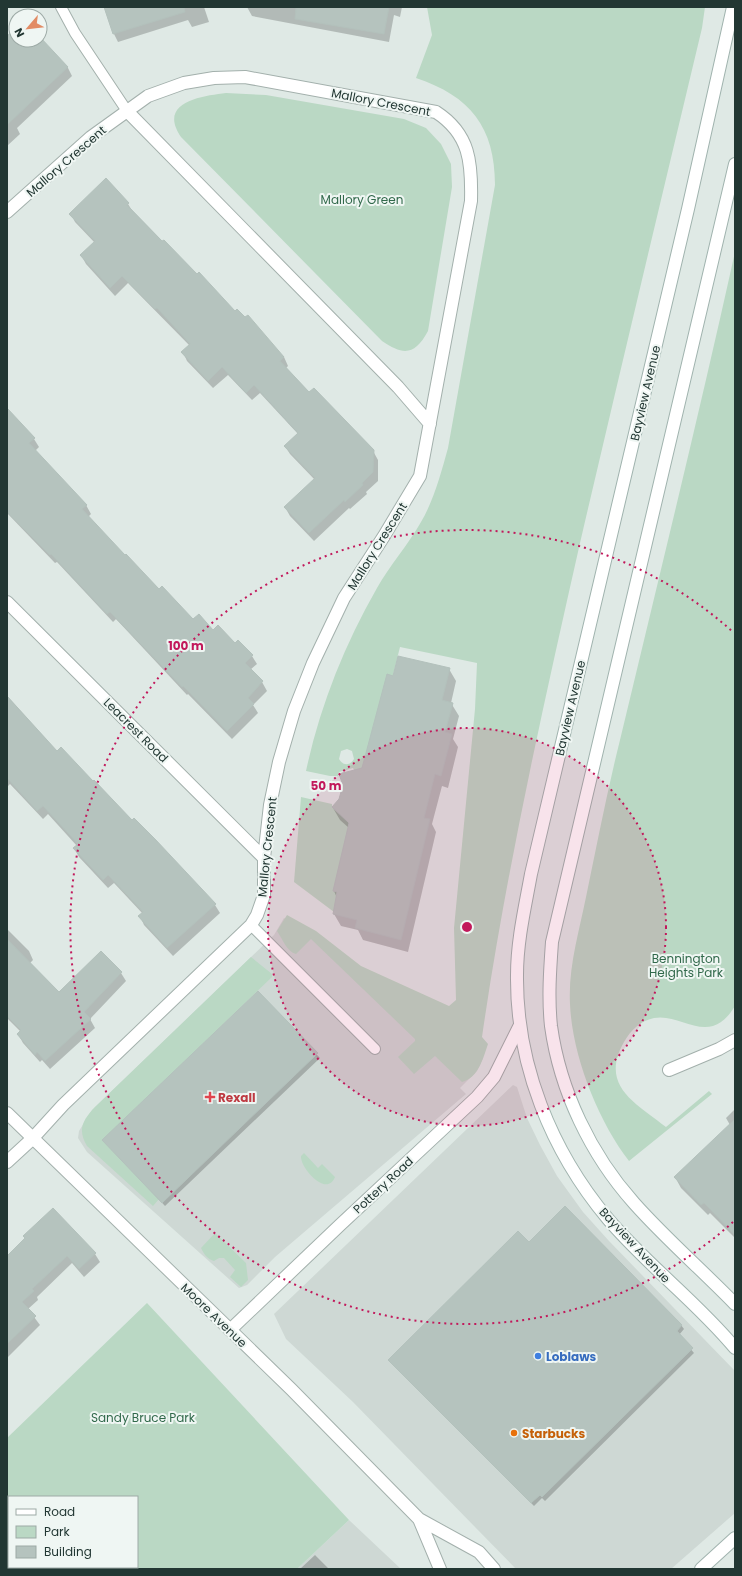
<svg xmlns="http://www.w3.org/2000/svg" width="742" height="1576" font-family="Poppins,sans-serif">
	<rect width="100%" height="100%" fill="#dfe9e5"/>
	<path fill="#ced8d4" d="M284 918 312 933 480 1052 483 1058 477 1071 460 1088 466 1094 275 1257 247 1285 239 1288 87 1152 78 1138 79 1131 92 1110 274 935Z
		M513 1085 517 1087 527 1118 540 1145 557 1176 583 1212 609 1241 735 1371V1513L671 1569H516L353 1402 286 1339 274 1314Z
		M349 1520 401 1569H297Z"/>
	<path fill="#bad8c4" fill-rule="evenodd" d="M427 7H705L702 28C661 200 620 371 580 543 543 707 506 871 482 1037L488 1044C483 1059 478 1078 462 1082L435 1056 414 1074 398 1057 415 1041V1039L311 939 296 954C287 952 282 938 277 931L287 915 316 931 361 966 449 1006 456 1000 454 928 475 709 477 663 400 647 372 759 365 757 363 770 355 772 353 768 339 772 338 776H330L306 771C320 706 344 646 377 588 390 565 408 545 421 522 434 500 441 473 448 448L495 185C495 127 470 96 416 78L432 35ZM347 749 352 751 354 759C350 766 343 766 339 759L341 751Z
		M226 93 266 95 404 119 426 128 441 144 451 164 452 187 428 331C415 355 404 356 382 341L181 137C157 102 202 96 226 93Z
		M735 252V1006C730 1014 723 1023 713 1026 693 1031 674 1014 654 1018 640 1021 631 1030 624 1042 599 1086 636 1103 666 1127L709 1091 712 1094 629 1161C598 1121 572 1055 570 1004 568 968 579 932 586 897 597 844 607 792 620 740 659 577 699 415 735 252Z
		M301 797 332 804V806L343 815 358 813 334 912 294 882Z
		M251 957 272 974V977L103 1140 159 1199 153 1206 87 1146C77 1129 83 1120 95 1107Z
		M304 1153 318 1168 322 1164 335 1177C327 1198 300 1168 301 1156Z
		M215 1233 246 1263 248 1280 241 1287 230 1277 235 1270 224 1258H219L214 1261C207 1259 204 1254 201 1248Z
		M147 1303 349 1520 297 1569H7V1438ZM9 1497H137V1567H9Z"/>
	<path fill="#0003" d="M105 7H204L209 22 192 27 188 20 118 42 114 34Z
		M247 7H402L400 17 394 15 389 42 252 16Z
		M40 38 68 68 72 76 17 128 20 134 7 146V47L16 39V40H40Z
		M106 180 128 204 133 212 234 313 284 357 288 366 286 368 309 393 373 451 378 460V481L366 492 367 494 350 509 349 508 314 541 290 516 285 507 315 480 290 454 285 446 298 434 260 393 252 400 228 375 213 388 187 361 183 352 190 346 128 283 115 296 86 264 81 255 95 243 75 222 71 214Z
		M7 411 34 439 39 447 35 451 86 505 91 514 88 517 125 557 193 621 213 631 252 656 257 664 250 670 262 682 267 691 253 705 258 713 232 739 188 694 187 695 116 619 113 622 57 562 55 563 7 513Z
		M449 669 456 681 451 703 459 716 453 739 458 747 448 788 442 786 432 824 436 832 408 952 363 940 358 930 341 926 334 914 337 898 334 891 349 828 340 820 333 808 363 768 394 677Z
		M7 696 57 752 132 821 215 905 220 913 173 956 144 925 140 916 143 914 114 883 108 888 79 857 74 848 77 846 48 814 43 819 10 784 7 787Z
		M7 929 29 951 33 960 30 963 59 994 101 953 121 973 126 981 90 1019 95 1028 50 1069 42 1060 40 1062 23 1043 18 1034 21 1032 7 1018Z
		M258 992 320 1058 165 1206 104 1140Z
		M735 1109V1238L710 1213 708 1215 681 1188 675 1177 730 1125 726 1118Z
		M529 1243 681 1325 684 1329 679 1335 694 1353 545 1501 542 1498 534 1506 389 1360Z
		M95 1254 100 1262 84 1277 72 1263 37 1297 38 1300 28 1309 40 1325 7 1358V1257Z
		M315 1555 329 1569H300Z"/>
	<path fill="#b5c3be" stroke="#b3c1bc" d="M104 7H184L185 12 113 34Z
		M296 7H389L384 34 295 19Z
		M16 28V40H40V37L68 67 7 125V36Z
		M106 178 129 203 127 205 162 241 164 240 197 274 199 272 235 311 237 309 245 317 248 315 284 357 280 361 309 392 314 388 374 450 373 472 362 483 363 485 345 502 344 500 309 533 284 507 315 478 284 446 298 433 254 385 246 393 222 367 208 381 181 352 190 344 157 308 155 309 122 276 110 288 80 255 95 241 69 214Z
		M7 408 35 438 29 443 87 505 82 509 125 555 126 554 159 589 162 586 193 619 199 614 213 630 218 625 235 643 238 640 253 655 245 663 263 681 248 698 254 704 227 731 183 686 182 687 110 612 107 614 51 554 50 555 7 512Z
		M398 656 450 668 442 700 453 703 445 732 452 734 441 776 435 774 424 818 430 819 401 940 355 928 357 920 333 914 337 892 333 891 349 823 332 807 339 799 343 785 339 774 362 768 387 674 393 676Z
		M7 696 57 751 61 747 93 781 94 780 132 820 134 818 155 839 216 904 167 948 138 916 143 912 108 875 103 880 73 848 78 844 43 806 37 811 7 778Z
		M7 939 59 992 101 951 122 972 84 1012 91 1019 45 1061 37 1052 35 1055 17 1034 21 1030 7 1016Z
		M258 991 318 1053 162 1203 102 1140Z
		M735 1119V1235L704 1203 701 1205 674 1177Z
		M565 1206 682 1325 677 1331 693 1348 542 1497 540 1495 531 1503 388 1360 518 1231 529 1242Z
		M53 1208 96 1253 79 1269 67 1256 32 1289 34 1291 22 1302 36 1316 7 1344V1256L25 1238 23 1236Z"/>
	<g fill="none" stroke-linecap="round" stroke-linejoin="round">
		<g stroke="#a3b0ac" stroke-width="12">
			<path id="service" d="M61 7 75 33 127 111
				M251 925 375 1049"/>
		</g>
		<g stroke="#a3b0ac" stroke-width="14">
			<path id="minor" d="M127 111 398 387 430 424
				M7 212 91 137 148 96 184 83 214 78 245 77 436 112C470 134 472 163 471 201L420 476 384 536 344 598 313 663 294 711 279 762 270 805 264 858V895L257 915 251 925 63 1105 32 1139 7 1162
				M7 602 264 858
				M669 1070 719 1049 735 1040
				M230 1330 340 1225 477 1097 494 1077 519 1027"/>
		</g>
		<g stroke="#a3b0ac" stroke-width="14">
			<path id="tertiary" d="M7 1113 291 1389 419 1519 479 1552 494 1569
				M419 1519 440 1569"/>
		</g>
		<g stroke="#a0b3ae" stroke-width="14">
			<path id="secondary" d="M733 7 688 209 531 874C525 907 517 941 517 975 516 1064 551 1151 608 1219 647 1265 697 1302 735 1348
				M735 164 552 942C550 970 548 998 551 1026 560 1091 591 1155 634 1203 665 1238 702 1270 735 1304
				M701 1569 735 1538"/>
		</g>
		<use href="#service" stroke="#fff" stroke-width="10"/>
		<use href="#minor" stroke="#fff" stroke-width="12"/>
		<use href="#tertiary" stroke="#fff" stroke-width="12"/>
		<use href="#secondary" stroke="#fff" stroke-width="12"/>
	</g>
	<circle cx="467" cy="927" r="199" fill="#c2185b" fill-opacity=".12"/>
	<g fill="none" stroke="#c2185b" stroke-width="2" stroke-dasharray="2 4">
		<circle cx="467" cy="927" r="199"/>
		<path d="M733 1222A397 397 0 1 1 733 632"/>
	</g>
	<path fill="#e0444e" stroke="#eff6f3" stroke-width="1.5" d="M208 1091h4v4h4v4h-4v4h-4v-4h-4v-4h4z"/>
	<circle fill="#3f7fe0" stroke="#eff6f3" stroke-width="1.5" cx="538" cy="1356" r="4"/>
	<circle fill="#e8710a" stroke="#eff6f3" stroke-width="1.5" cx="514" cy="1433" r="4"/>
	<g text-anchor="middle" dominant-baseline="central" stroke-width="4" stroke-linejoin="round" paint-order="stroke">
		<g font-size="12" fill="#223733" stroke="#eff6f3">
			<text transform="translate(381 102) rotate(11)">Mallory Crescent</text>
			<text transform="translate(66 161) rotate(-41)">Mallory Crescent</text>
			<text transform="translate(645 393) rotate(-77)">Bayview Avenue</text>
			<text transform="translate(377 546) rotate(-58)">Mallory Crescent</text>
			<text transform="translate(570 708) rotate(-77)">Bayview Avenue</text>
			<text transform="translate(136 730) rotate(45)">Leacrest Road</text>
			<text transform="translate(267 847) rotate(-84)">Mallory Crescent</text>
			<text transform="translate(383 1185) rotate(-43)">Pottery Road</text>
			<text transform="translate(635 1245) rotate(47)">Bayview Avenue</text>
			<text transform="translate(214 1315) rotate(44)">Moore Avenue</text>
		</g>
		<g font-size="12" fill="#31694b" stroke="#eff6f3">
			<text x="362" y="199">Mallory Green</text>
			<text x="686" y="958">Bennington<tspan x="686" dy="14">Heights Park</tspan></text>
			<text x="143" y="1417">Sandy Bruce Park</text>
		</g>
		<g font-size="12" font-weight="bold" fill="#be3a42" stroke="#eff6f3" text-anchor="start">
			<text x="218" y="1097">Rexall</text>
		</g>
		<g font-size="12" font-weight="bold" fill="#366cbe" stroke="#eff6f3" text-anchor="start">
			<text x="546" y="1356">Loblaws</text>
		</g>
		<g font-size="12" font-weight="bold" fill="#c56008" stroke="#eff6f3" text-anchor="start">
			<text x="522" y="1433">Starbucks</text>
		</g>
	</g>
	<circle cx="467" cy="927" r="6" fill="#c2185b" stroke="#eff6f3" stroke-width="2"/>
	<g font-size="12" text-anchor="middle" font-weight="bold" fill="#c2185b" stroke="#eff6f3" stroke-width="4" stroke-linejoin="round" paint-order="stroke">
		<text x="186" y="650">100 m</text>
		<text x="326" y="790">50 m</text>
	</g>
	<rect width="742" height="1576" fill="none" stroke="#223733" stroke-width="16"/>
	<rect x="8" y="1496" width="130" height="72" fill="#eff6f3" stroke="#9daaa6"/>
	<rect x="16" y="1509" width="20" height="6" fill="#ffffff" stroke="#9daaa6"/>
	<text x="44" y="1516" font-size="12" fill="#223733">Road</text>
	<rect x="16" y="1526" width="20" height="12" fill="#bad8c4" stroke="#9daaa6"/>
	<text x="44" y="1536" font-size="12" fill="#223733">Park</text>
	<rect x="16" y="1546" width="20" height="12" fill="#b5c3be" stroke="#9daaa6"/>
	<text x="44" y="1556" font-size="12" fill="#223733">Building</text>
	<g transform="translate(28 28) rotate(242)"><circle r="19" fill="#eff6f3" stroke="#9daaa6"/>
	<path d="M0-3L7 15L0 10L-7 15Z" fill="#e28c65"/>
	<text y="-6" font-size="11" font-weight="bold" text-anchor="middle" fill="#223733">N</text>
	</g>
</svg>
